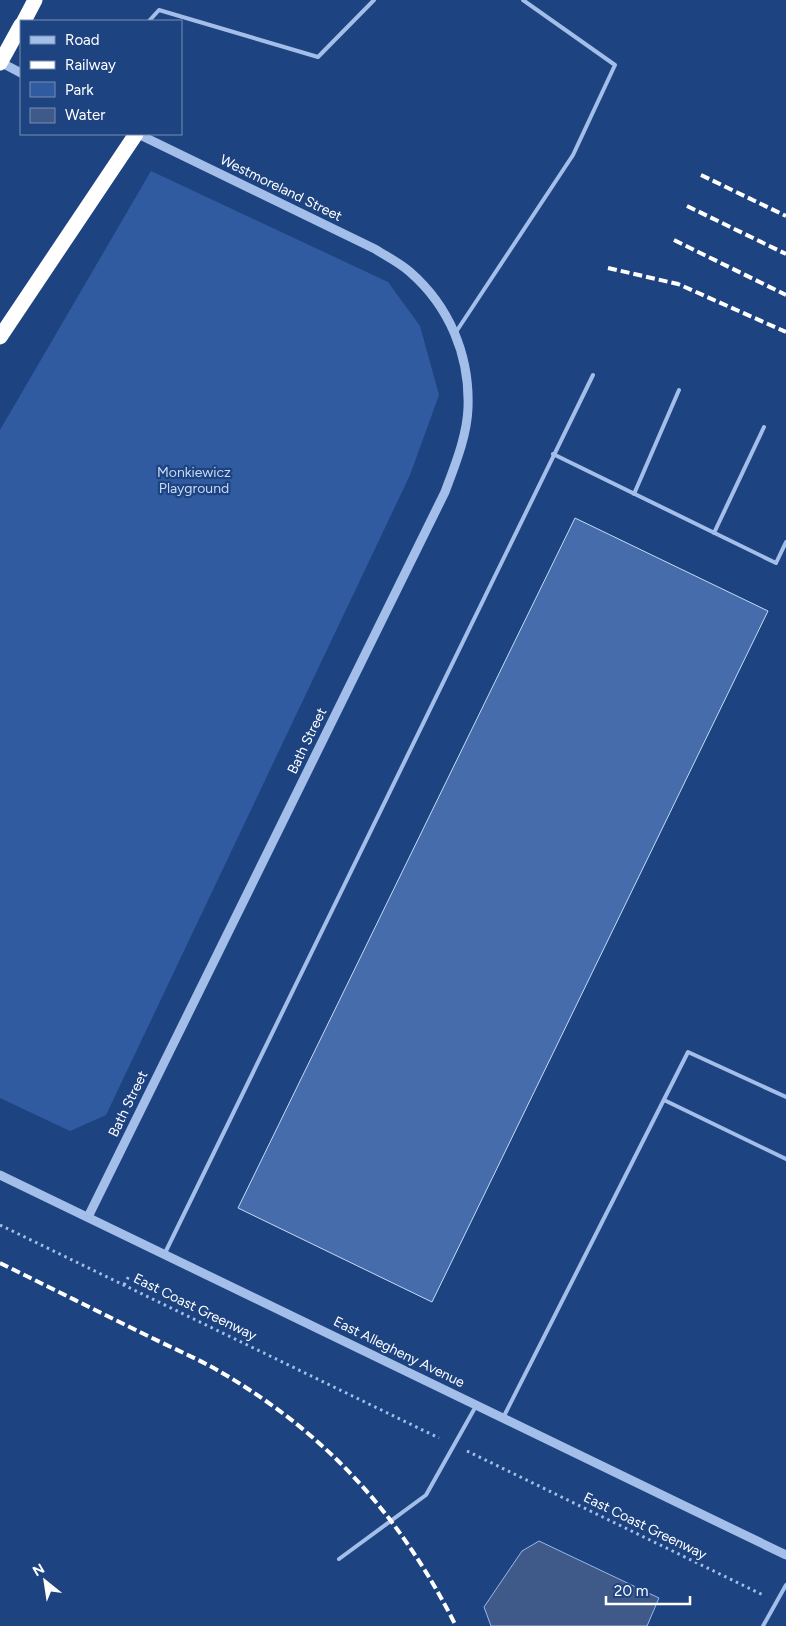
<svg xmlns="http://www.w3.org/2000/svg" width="786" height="1626" font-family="Figtree,sans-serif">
	<rect width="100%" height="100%" fill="#1e4381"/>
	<path fill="#315ba0" d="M151 171 388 282 420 326 439 395 410 475 106 1115 70 1131 0 1098V430Z"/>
	<path fill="#3f5a89" stroke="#96b8eb" d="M539 1541 659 1598 647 1626H491L484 1607 522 1551Z"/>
	<path fill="#466cab" stroke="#c7daf7" d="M575 518 768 611 432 1302 238 1208Z"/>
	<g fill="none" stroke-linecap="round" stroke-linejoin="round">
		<path stroke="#a3bee9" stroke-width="3" stroke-dasharray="2.5 4" stroke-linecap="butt" d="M0 1225 439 1438
			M124 1285 130 1274
			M467 1451 763 1595"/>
		<path stroke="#a3bee9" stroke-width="4" d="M149 21 159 10 318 57 374 0
			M456 332 573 155 615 65 523 0
			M553 454 776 563 786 542
			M634 494 679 390
			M714 533 764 427
			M664 1100 786 1159
			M165 1253 593 375
			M503 1418 688 1052 786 1097
			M339 1559 426 1495 476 1406
			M763 1626 786 1585"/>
		<path stroke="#a3bee9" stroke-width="9" d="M0 62 21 73
			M0 1175 786 1555
			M88 1217 445 492C455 465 467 436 468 408 470 355 449 306 410 272 400 263 386 256 375 249L138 134"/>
		<path stroke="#fff" stroke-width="15" d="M24 21 35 0
			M0 337 136 134"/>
		<path stroke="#fff" stroke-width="4" stroke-dasharray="9 4" stroke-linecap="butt" d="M701 175 786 216
			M687 206 786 254
			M674 240 786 295
			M608 268 678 284 786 332
			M0 1263C49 1287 97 1311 146 1335 172 1348 199 1359 224 1374 329 1436 401 1517 456 1626"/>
		<path stroke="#fff" stroke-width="15" d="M0 63 21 25"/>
	</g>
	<g text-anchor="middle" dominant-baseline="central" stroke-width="4.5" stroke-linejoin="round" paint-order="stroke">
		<g font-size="14" fill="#fff" stroke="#1e4381">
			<text transform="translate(281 188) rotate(26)">Westmoreland Street</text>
			<text transform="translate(307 741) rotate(-64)">Bath Street</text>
			<text transform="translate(128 1104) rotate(-64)">Bath Street</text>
			<text transform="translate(195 1307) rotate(26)">East Coast Greenway</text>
			<text transform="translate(399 1352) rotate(26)">East Allegheny Avenue</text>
			<text transform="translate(645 1526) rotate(26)">East Coast Greenway</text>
		</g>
		<g font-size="14" fill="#c7daf7" stroke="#1e4381">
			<text x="194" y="472">Monkiewicz<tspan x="194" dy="16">Playground</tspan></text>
		</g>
	</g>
	<rect x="20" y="20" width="162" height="115" fill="#1e4381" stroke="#788eb3"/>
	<rect x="30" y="36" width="25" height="8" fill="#a3bee9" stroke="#788eb3"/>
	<text x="65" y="45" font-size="15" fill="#ffffff">Road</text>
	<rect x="30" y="61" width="25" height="8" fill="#ffffff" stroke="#788eb3"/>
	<text x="65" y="70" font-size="15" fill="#ffffff">Railway</text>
	<rect x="30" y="82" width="25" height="15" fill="#315ba0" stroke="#788eb3"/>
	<text x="65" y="95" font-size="15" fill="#ffffff">Park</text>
	<rect x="30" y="108" width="25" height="15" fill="#3f5a89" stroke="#788eb3"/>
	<text x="65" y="120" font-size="15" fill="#ffffff">Water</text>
	<g transform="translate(45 1581) rotate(330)" stroke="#1e4381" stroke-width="4" paint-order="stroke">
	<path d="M0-4L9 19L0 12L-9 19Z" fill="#ffffff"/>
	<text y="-8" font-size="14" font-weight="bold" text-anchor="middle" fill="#ffffff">N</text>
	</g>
	<path d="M606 1596v8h84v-8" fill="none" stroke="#ffffff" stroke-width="2.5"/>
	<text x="614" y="1596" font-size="15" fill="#ffffff" stroke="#1e4381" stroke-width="4" paint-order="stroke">20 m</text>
</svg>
